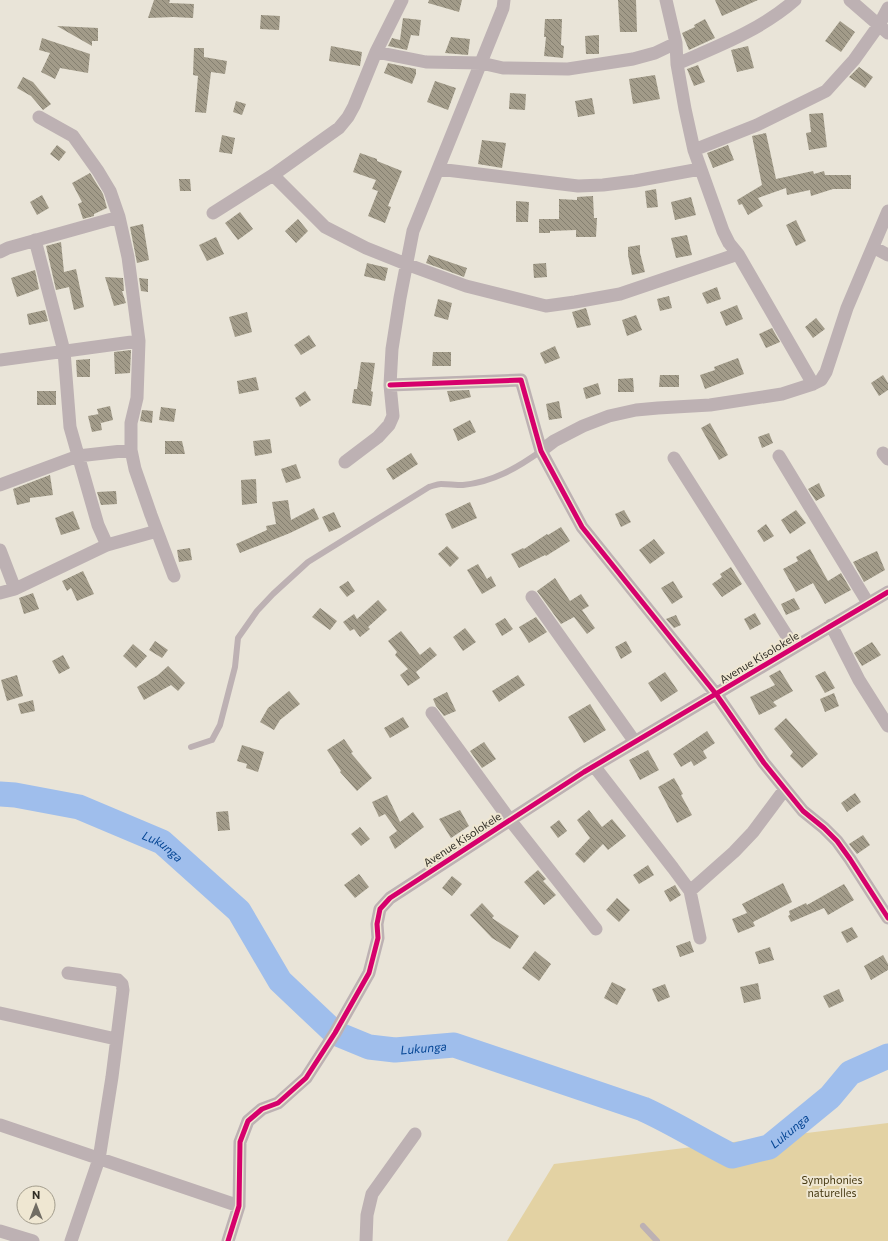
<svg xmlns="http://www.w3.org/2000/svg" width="888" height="1241" font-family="Commissioner,sans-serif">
	<defs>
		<pattern id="building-back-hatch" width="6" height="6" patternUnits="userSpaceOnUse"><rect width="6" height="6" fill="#a29b89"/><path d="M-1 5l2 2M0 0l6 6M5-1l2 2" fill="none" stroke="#847f70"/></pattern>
	</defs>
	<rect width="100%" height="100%" fill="#e9e4d8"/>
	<path fill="#e3d2a3" d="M888 1123V1241H507L554 1164Z"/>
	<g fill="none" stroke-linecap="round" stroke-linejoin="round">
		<path stroke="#9fbeec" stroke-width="25" id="s1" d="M0 794 15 795 79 807 162 842 239 911 280 981 335 1033 369 1047 395 1050 454 1045 643 1109C674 1123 702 1141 732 1156L769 1147 830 1097 850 1073 888 1056"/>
	</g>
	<path fill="url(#building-back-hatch)" d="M154 0H170L169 3 194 4 193 18 173 17 148 18Z
		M429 0H462L459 12 428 3Z
		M618 0H636L637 32H620Z
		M715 0H758L722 16Z
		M261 15 280 16 279 30 260 29Z
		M403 18 421 20 419 36 411 35 407 50 388 46 392 38 400 40Z
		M545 19H562L561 45 564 46 563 58 544 56 546 37H544Z
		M705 19 715 38 689 50 682 33 695 27 694 25Z
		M840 21 855 32 841 52 825 41Z
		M57 26 98 28V41H92V46Z
		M599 35V54H586L585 36Z
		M451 37 470 39 468 55 445 53Z
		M42 38 90 54 88 73 60 68 55 79 41 72 50 53 39 50Z
		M331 46 362 52 360 66 329 61Z
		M748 46 754 68 737 72 731 50Z
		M194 48H204V57L227 61 225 74 211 72 206 113 195 112 198 76 193 75Z
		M388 63 416 69V74L412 84 384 73Z
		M698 65 705 82 694 86 687 69Z
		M859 67 873 77 865 88 849 77Z
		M655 75 660 99 633 104 629 79Z
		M23 77 33 82 51 104 43 110 31 96 17 88Z
		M435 81 456 88 448 110 427 102Z
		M510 93 526 94 525 110 509 109Z
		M592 98 595 114 578 117 575 101Z
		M236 101 246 104 242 115 233 112Z
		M823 113 827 147 809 150 806 133 811 132 809 114Z
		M766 133 776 179 813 171 814 174 824 171 825 175H851V189H833L811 196 810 190 787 195 786 188 758 198 763 206 748 215 742 204 739 205 737 200 762 185 752 136Z
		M222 135 235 138 232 154 219 152Z
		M482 140 506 143 502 168 478 164Z
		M57 145 66 152 59 161 50 154Z
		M728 145 734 160 713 168 707 153Z
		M360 153 377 159V161L402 171 388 206 391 207 385 223 368 216 378 191 372 189 376 180 353 172Z
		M90 173 103 194 107 208 94 214V216L83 219 78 204 82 202 72 183Z
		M179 179H190L191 191H180Z
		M656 189 658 207 647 208 645 191Z
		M42 195 49 208 37 215 30 202Z
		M593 196 594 218H597L596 237H576V230L550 231V233H539V219H559V199L577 200V197Z
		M691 197 696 215 675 220 671 202Z
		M516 201 529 202 528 222H516Z
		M240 212 253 229 238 240 225 223Z
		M298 219 308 231 296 243 285 231Z
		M796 220 806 241 796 246 786 225Z
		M143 224 149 260 137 263 130 227Z
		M687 235 692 255 676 258 671 238Z
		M216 237 224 254 207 261 199 245Z
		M61 242 64 272 76 269 84 307 74 310 69 287 56 290 46 246Z
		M640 245V253L645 272 632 275 628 255V247Z
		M429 255 467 268 464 277 426 263Z
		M367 263 388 268 385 281 364 276Z
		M546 263 547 277 534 278 533 264Z
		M35 270 39 289 17 297 11 278Z
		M105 277 123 278 124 291H122L126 303 114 306Z
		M139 278 148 279V292L141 291Z
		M717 287 721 299 707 304 702 293Z
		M669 296 672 308 660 311 657 299Z
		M438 299 452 303 448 320 434 316Z
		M737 305 743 319 726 326 720 312Z
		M586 308 591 325 577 328 572 312Z
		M45 310 48 321 29 325 27 314Z
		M247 312 252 332 235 337 229 317Z
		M636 315 642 330 627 336 622 320Z
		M816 318 825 329 813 338 805 327Z
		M772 328 780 342 766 348 759 334Z
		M309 335 316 346 301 355 294 345Z
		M555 346 560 358 545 364 540 353Z
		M131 350 130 373 115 374 114 352Z
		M433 352H451V366H432Z
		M738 358 744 374 705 389 700 375 715 370 714 367Z
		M90 359V377H77L76 360Z
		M361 362 375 363 371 391 373 392 371 406 352 403 354 389H357Z
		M660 375H679V387H659Z
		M883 375 888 383V390L879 396 871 383Z
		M256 377 259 390 239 394 237 381Z
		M633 378 634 392H618V379Z
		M598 383 601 394 586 399 583 388Z
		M469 390 471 397 450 402 447 391Z
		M37 391H56V405H37Z
		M305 391 311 400 300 407 295 398Z
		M559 401 562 418 549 420 546 404Z
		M110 406 113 420 101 423 97 409Z
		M161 407 176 409 174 422 159 420Z
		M142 410 153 411 152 423 140 421Z
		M99 414 102 430 92 432 88 416Z
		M470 420 476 432 458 441 453 429Z
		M710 423 728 455 719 460 701 428Z
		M769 433 773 443 762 448 758 437Z
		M270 439 272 453 255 456 253 441Z
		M165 441H182L185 454H165Z
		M411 453 418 464 393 480 386 469Z
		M296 464 301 478 286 483 281 469Z
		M50 475 53 495 30 498V502L17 505 13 489Z
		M256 479 257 503 242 505 241 480Z
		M819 483 825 496 816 501 808 489Z
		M116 491 117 504 101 505 97 492Z
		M288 500 291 520 314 508 319 519 290 533 240 553 236 544 267 530 266 526 276 524 272 502Z
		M470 502 477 518 452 529 445 514Z
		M624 510 631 522 621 527 615 514Z
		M796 510 806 523 790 534 781 520Z
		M73 511 80 529 61 535 55 518Z
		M334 512 341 527 329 532 322 517Z
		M766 524 774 536 764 542 757 531Z
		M561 527 570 541 546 556 545 555 519 568 511 554 523 548 524 549 547 534 548 535Z
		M654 539 665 553 650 564 639 550Z
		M447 546 459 558 450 567 438 554Z
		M190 548 192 560 179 562 177 550Z
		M810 549 828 581 841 573 851 590 825 604 813 583 796 592 783 569 798 561 796 557Z
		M877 551 885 570 864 582 853 562Z
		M478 564 487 579 491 576 496 586 482 594 467 570Z
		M731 567 742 584 722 597 712 584 722 577 720 574Z
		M83 571 94 594 77 601 71 588 67 591 62 581Z
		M555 578 570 601 581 594 589 606 582 610 595 628 587 634 574 617 561 624 537 591Z
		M348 581 355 591 347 597 339 587Z
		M673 581 683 597 672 604 661 588Z
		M33 593 39 609 24 614 19 598Z
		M794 598 800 609 786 615 781 604Z
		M378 600 387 610 368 627 370 629 360 637 354 629 350 631 343 622 354 614 357 619Z
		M320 608 337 621 330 630 312 617Z
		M755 613 761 624 750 630 744 619Z
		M676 615 681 625 674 628 666 619Z
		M536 617 547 632 529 643 519 627Z
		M505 618 513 629 502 636 495 624Z
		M465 628 476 642 463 651 453 637Z
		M401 631 420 655 430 647 437 655 416 672 420 678 408 686 400 675 408 669 395 655 397 652 388 641Z
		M155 641 168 650 162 658 149 650Z
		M626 641 632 652 621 659 615 647Z
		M872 642 881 655 862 666 854 653Z
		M133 644 147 656 136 668 123 656Z
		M63 655 70 668 59 674 52 661Z
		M168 666 185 683 178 691 171 685 144 700 137 687 158 675Z
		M780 670 793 691 773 702 777 706 759 715 750 697 775 685 769 676Z
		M825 671 835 688 825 693 815 676Z
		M665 672 678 691 661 702 648 683Z
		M17 675 23 696 7 701 1 680Z
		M518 675 525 685 499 702 492 691Z
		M289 691 300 704 280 720 274 730 260 722 268 708Z
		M447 692 456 711 444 716 436 706 433 699Z
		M834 693 839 706 825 712 820 699Z
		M33 700 35 711 21 714 18 704Z
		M590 704 606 730 584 743 568 717Z
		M403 717 409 727 390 738 384 728Z
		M786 718 818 754 802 768 790 756 793 752 774 729Z
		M707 731 715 743 703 751 707 758 694 766 691 761 681 767 673 754Z
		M344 739 353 752 351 753 372 778 357 791 340 772 341 771 327 750Z
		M484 742 496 759 482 768 470 751Z
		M242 745 264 752 258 772 246 768 247 764 237 761Z
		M648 750 659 770 640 780 629 760Z
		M674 778 683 794 681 795 692 815 677 823 658 787Z
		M855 793 861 802 847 812 841 803Z
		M387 795 400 822 413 812 424 827 395 849 389 837 397 831 385 814 379 817 372 802Z
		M460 810 469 826 451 838 439 819Z
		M589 810 602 827 612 819 626 836 608 850 603 844 584 863 575 854 590 838 577 820Z
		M228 811 230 830 218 831 216 812Z
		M559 820 567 831 558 838 550 827Z
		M360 827 370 839 361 846 351 834Z
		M863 835 870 845 857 854 849 844Z
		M648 865 654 875 639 884 633 875Z
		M538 870 546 879 543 881 556 895 544 905 524 882Z
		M359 874 369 887 355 898 344 885Z
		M452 876 462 884 452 896 442 888Z
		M783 883 792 902 753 922 755 926 738 933 732 919 747 913 742 904Z
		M844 884 854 900 828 915 824 908 791 922 788 916 790 915 789 911 806 903 807 905Z
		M675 885 681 895 670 902 664 891Z
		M617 898 630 910 619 922 606 910Z
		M482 903 494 916 492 918 519 936 510 949 492 938 470 915Z
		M852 927 858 937 847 943 841 932Z
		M690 941 694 952 680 957 676 946Z
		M770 947 774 960 759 964 755 952Z
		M535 951 551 964 539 981 522 968Z
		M883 955 888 964V970L871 980 864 966Z
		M612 982 626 989 617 1005 604 998Z
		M758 983 761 999 744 1003 740 987Z
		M665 984 670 997 658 1002 652 989Z
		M839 989 844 1001 829 1008 823 996Z"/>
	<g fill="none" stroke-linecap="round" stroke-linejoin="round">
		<path stroke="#bdb1b3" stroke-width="6" d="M191 747 212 740 220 725 235 667 238 638 257 611 273 594 308 562 429 487C433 486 437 484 441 484 448 484 455 485 463 485 493 482 517 468 541 451
			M643 1226 657 1241"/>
		<path stroke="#bdb1b3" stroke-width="13" d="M666 0 676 43 677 64 685 109 694 150 723 231 729 243 738 254 813 384
			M850 0 888 33
			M376 52 426 62 481 63 503 68 568 69 633 59 655 53 676 43
			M677 64C718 46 761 30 795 0
			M39 117 73 136 98 171 110 191 119 217 128 257 139 341 137 398 131 423V450L135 469 151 515 174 576
			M694 150 757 125 826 91 854 60 879 25 888 8
			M438 169 578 186 603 185 635 181 700 169
			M273 175 325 227 366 248 406 264 466 286 546 306 575 302 620 294 738 254
			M213 213 273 175 339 128 348 117 354 106 376 52 402 0
			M35 240 64 351 70 427 98 525 107 545
			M873 247 888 255
			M0 252 8 248 119 217
			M0 360 139 341
			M390 385 521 380 541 451 582 527 716 694 764 763 785 789 803 811 824 828 837 841 850 859 888 918
			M541 451 554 441 583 426 609 416 636 410 658 408 710 405 782 394 813 384 821 380 826 372 847 308 888 211
			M883 453 888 459
			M779 456 868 603
			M674 458 794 647
			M345 462 378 437 389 425 393 416 390 385 392 349 400 298 413 231 503 8 504 0
			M0 485 78 456 131 450
			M0 550 15 589
			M0 593 15 589 107 545 157 531
			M532 597 635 742
			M831 625 859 680 888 726
			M432 713 510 820 596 929
			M594 766 673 868 690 891 700 938
			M690 891 734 852 753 832 785 789
			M68 973 118 980 122 984 123 990 112 1077 99 1159 71 1241
			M0 1013 116 1039
			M0 1125 239 1206
			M0 1231 33 1241
			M228 1241 239 1206 240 1142 248 1121 262 1109 278 1103 306 1078 335 1033 369 973 378 938 377 924 380 909 390 898 584 772 888 592
			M366 1241 367 1215 372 1194 415 1134"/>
		<g stroke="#efe7d2" stroke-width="8">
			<path id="cycleway" d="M390 385 521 380 541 451 582 527 716 694 764 763 785 789 803 811 824 828 837 841 850 859 888 918
				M228 1241 239 1206 240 1142 248 1121 262 1109 278 1103 306 1078 335 1033 369 973 378 938 377 924 380 909 390 898 584 772 888 592"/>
		</g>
		<use href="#cycleway" stroke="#d6006c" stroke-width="5"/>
	</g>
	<g text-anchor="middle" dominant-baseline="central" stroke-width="4" stroke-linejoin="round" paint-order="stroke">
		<g font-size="11" fill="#302d25" stroke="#efe7d2">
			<text transform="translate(759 657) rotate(-31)">Avenue Kisolokele</text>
			<text transform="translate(462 839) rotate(-33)">Avenue Kisolokele</text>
		</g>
		<g font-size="11" fill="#463912" stroke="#efe7d2">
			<text x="832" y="1179">Symphonies<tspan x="832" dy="13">naturelles</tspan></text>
		</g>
		<g font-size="12" font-style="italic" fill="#034493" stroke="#efe7d2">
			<text stroke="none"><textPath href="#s1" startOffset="173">Lukunga</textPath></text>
			<text stroke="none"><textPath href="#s1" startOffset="522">Lukunga</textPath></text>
			<text stroke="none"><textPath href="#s1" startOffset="917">Lukunga</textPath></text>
		</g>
	</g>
	<g transform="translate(36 1205)"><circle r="19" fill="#efe7d2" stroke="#a39d8d"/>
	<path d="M0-3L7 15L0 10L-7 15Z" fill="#716d64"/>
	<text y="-6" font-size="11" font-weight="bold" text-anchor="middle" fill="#302d25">N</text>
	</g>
</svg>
